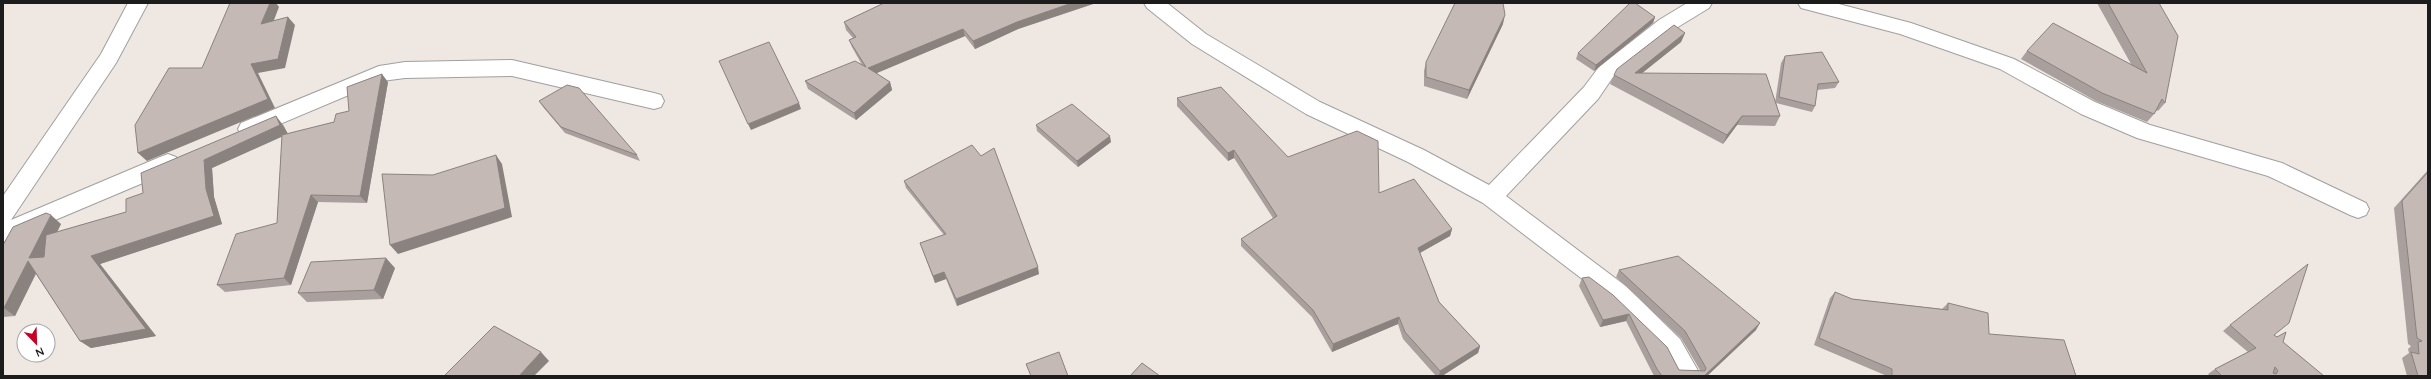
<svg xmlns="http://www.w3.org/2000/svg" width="2431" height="379" font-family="Quicksand,sans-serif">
	<rect width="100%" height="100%" fill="#eee7e2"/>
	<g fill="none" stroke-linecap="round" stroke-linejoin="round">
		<g stroke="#a0a0a0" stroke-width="2">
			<path id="street" d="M128 3H148L116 63 11 220 160 157 168 154 176 157 179 163 176 169 3 242V196L101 54Z
				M1144 3H1167L1206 34 1320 102 1424 150 1489 185 1584 87 1599 67 1659 20 1687 3H1712L1709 8 1673 30 1613 77 1598 99 1506 196 1627 287 1680 339 1701 376H1676L1664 353 1611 301 1483 203 1408 162 1306 114 1192 44 1147 8Z
				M1798 3H1835L1911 23 2014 59 2095 102 2150 125 2282 163 2366 203 2369 209 2366 215 2358 218 2350 215 2268 176 2137 138 2081 114 2000 69 1900 34 1801 8Z
				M512 60 654 93 661 95 664 101 661 107 654 109 512 76 405 78 382 81 249 137 241 135 238 129 241 123 379 66 405 62Z"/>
		</g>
		<use href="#street" fill="#fff" fill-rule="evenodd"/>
	</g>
	<path fill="#a99f9c" d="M884 3H1096L1018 29 975 49 965 36 876 73 890 82 892 90 856 120 808 89 805 81 862 65 852 47 849 40 853 38 846 30 844 22Z
		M2097 3H2159L2165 103 2158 111 2157 110 2154 114 2147 122 2096 101 2021 59 2027 51 2131 64Z
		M1655 17 1653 23 1594 71 1576 59 1578 53Z
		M1503 24 1467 99 1424 86V71L1426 62Z
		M1685 33 1681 42 1642 73 1775 103 1781 63 1785 56 1839 82 1835 88 1817 90 1815 106 1812 112 1776 103 1780 116 1775 126 1737 125 1723 144 1610 84 1614 75Z
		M388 82 367 203 318 202 291 285 225 292 217 285 277 223 282 136 212 168 214 197 222 224 100 264 156 336 91 348 80 341 36 274 15 316 3 317V245L61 224 57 232 126 212 283 125 288 134 334 122 349 111Z
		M1177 98 1288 157 1379 193 1452 229 1450 236 1420 253 1439 302 1480 346 1478 353 1442 376H1436L1403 339 1398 324 1332 352 1312 317 1241 246V239L1273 218 1234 158 1228 161 1177 106Z
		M539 101 637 155 640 161 565 133 543 107Z
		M1036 125 1111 142 1078 167 1037 131Z
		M2428 170V376H2407L2402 358 2409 353 2408 349 2411 346 2408 344 2394 208Z
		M904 181 1039 274 957 306 946 279 935 283 920 243 944 235 906 188Z
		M395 268 383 299 307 302 298 293Z
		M1619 270 1756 330 1707 376H1654L1626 321 1600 327 1579 286 1582 278 1613 295 1679 370H1700L1681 338 1616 277Z
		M1835 292 1852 299 1942 309 1948 303 1989 334 2076 376H1887L1814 345 1830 298Z
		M2230 325 2274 335 2324 376H2210L2208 374 2215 369 2248 352 2223 331Z"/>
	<path fill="#8a827f" d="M270 3H276L279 7 269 33 261 24Z
		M1072 3H1096L1018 29 975 49 973 41 1017 22Z
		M1505 15 1503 24 1467 99 1469 90Z
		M288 17 295 25 285 68 258 73 275 108 147 161 138 153Z
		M1655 17 1653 23 1594 71 1596 65Z
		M963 29 965 36 870 76 868 68Z
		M1685 33 1681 42 1631 82 1635 73Z
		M382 74 388 82 367 203 360 196Z
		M890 82 892 90 856 120 854 113Z
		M799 103 801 109 751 130 748 124Z
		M276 116 283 125 288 134 212 168 214 197 222 224 100 264 156 336 91 348 80 341 91 256 206 189 204 160Z
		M1742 116 1737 125 1723 144 1727 135Z
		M1110 136 1111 142 1078 167 1077 161Z
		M1234 150V158L1228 161V153Z
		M496 155 502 164 512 217 398 254 390 245Z
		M311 195 318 202 291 285 284 278Z
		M51 215 61 224 40 266 29 258Z
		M1452 229 1450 236 1416 255 1418 248Z
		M386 258 395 268 383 299 374 290Z
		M28 261 38 269 15 316 4 308Z
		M1038 267 1039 274 957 306 956 299Z
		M944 272 946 279 935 283 933 276Z
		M1629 314 1626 321 1600 327 1603 320Z
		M1399 317 1398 324 1332 352 1333 344Z
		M1760 323 1756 330 1707 376H1704Z
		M1480 346 1478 353 1442 376H1439L1440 371Z
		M541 352 549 361 534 376H519Z"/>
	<path fill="#c5b9b5" stroke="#8a827f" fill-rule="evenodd" d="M230 3H270L261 24 288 17 278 59 251 64 268 99 138 153 135 125 169 68H202Z
		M884 3H1072L1017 22 973 41 963 29 868 68 890 82 854 113 805 81 855 61 866 67 849 40 856 37 844 22Z
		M1455 3H1503L1505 15 1469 90 1426 77V62Z
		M1630 3H1635L1655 17 1596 65 1578 53Z
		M2108 3H2159L2178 36 2165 103 2162 99 2154 114 2102 93 2027 51 2053 23 2147 73Z
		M1674 25 1685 33 1635 73 1766 74 1780 116H1742L1727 135 1614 75 1617 69Z
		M769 42 799 103 748 124 719 61Z
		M1822 52 1839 82 1818 84 1815 106 1779 97 1785 56Z
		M382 74 360 196 311 195 284 278 217 285 236 234 277 223 282 135 334 122 336 114 349 111 347 87Z
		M567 85 579 88 637 155 561 127 539 101Z
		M1221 87 1288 157 1357 131 1378 141 1379 193 1414 179 1452 229 1418 248 1439 302 1480 346 1440 371 1405 332 1399 317 1333 344 1313 310 1241 239 1277 216 1234 150 1228 153 1177 98Z
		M1072 104 1110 136 1077 161 1036 125Z
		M276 116 280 125 204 160 206 189 214 216 91 256 146 329 80 341 28 261 4 308H3V245L13 227 46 213 51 215 29 258 44 257 46 235 126 212V199L143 193 141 173Z
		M972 145 981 156 994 148 1038 267 956 299 944 272 933 276 920 243 946 234 904 181Z
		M496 155 505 208 390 245 382 174 433 175Z
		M2428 172V376H2418L2411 352 2419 354 2418 342 2422 341 2417 338 2402 201Z
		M1678 256 1760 323 1704 376H1662L1657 369 1629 314 1603 320 1582 278 1589 277 1613 295 1667 347 1679 370 1705 371 1706 368 1685 331 1619 270Z
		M386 258 374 290 298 293 311 262Z
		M2308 264 2289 323 2274 335 2277 337 2286 332 2283 342 2324 376H2222L2215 369 2256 348 2230 325ZM2275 367 2278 371 2276 374 2273 373Z
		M1835 292 1852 299 1948 310V303L1988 313 1989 334 2064 340 2076 376H1892V369L1819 338Z
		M494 326 541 352 519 376H444Z
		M1059 352 1068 376H1031L1026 364Z
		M1142 363 1160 376H1130Z"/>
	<rect width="2431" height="379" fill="none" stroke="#1c1c1c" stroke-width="8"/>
	<g transform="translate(36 343) rotate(157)"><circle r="19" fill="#ffffff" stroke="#a4a4a4"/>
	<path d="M0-3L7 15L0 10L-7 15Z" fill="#c80026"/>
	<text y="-6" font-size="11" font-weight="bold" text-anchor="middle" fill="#1c1c1c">N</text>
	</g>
</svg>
